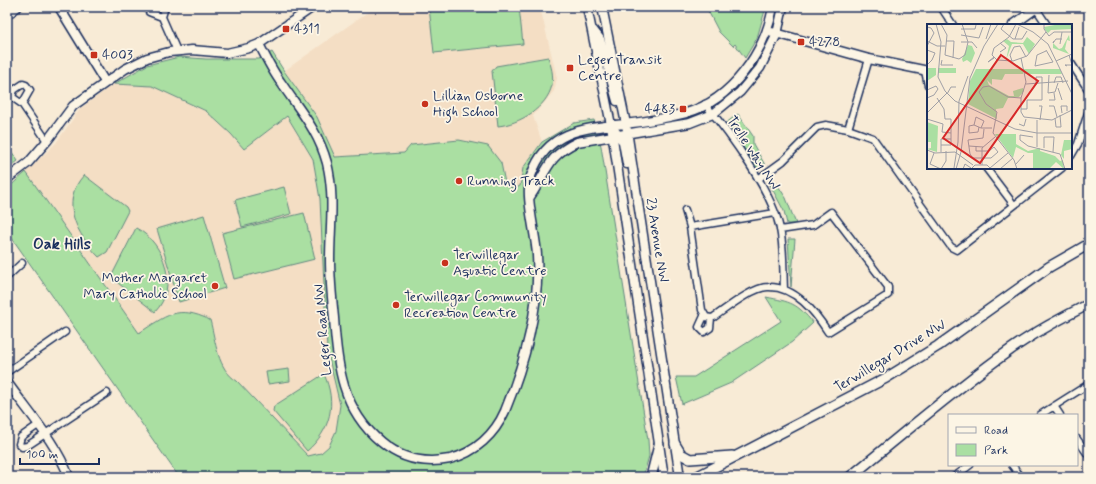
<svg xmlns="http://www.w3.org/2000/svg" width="1096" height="484" font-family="Mynerve,sans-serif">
	<rect width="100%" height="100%" fill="#f8ebd6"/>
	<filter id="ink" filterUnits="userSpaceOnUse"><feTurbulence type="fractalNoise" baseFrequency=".025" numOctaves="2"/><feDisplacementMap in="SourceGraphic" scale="8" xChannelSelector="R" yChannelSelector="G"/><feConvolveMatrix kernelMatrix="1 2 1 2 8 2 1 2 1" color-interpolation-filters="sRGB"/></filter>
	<g filter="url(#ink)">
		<path fill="#f4dec4" d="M375 7H540L557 78 554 91 533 116 542 142 523 168 520 186 516 188 508 187 505 183 501 163 466 142 459 140 404 153 335 157 317 117 284 71Z
			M114 84 152 86 206 111 231 134 244 149 287 116 313 159 320 199 327 350 340 405 336 431 329 446 321 453 308 456 237 381 228 376 221 365 210 320 171 313 139 333 26 172 56 143 80 109Z"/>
		<path fill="#aadfa2" stroke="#628780" d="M429 7H519L523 44 434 53Z
			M706 7H766L757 38 745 58 735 44 733 46 719 32Z
			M272 52 284 71 317 117 335 157 404 153 411 145 459 140 488 146 501 163 505 183 508 187 516 188 520 186 523 168 542 142 574 123 594 120 601 146 648 440 649 456 643 477H179L7 231V189L26 172 139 333C166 316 177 304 210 320 216 342 217 369 237 381L308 456 321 453 329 446 336 431 340 405 327 350 320 199 313 159 287 116 244 149 231 134 206 111 152 86 114 84 147 65 179 57 206 59H259Z
			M548 57C551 66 554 75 552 85 547 108 519 124 498 126L492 71 496 66Z
			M738 114 753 136V144L765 165 759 170 726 123Z
			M7 145 18 161 7 169Z
			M84 175 126 207 128 211 107 252 99 257C77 235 59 202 84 175Z
			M773 178 786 198 796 224H787L784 211 768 181Z
			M284 187 291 214 242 227 235 200Z
			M304 213 315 259 234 279 222 233Z
			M204 215 225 288 179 302 157 229Z
			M136 228C165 243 179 287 155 312L114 280 112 275Z
			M788 239H795L791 287Z
			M766 297C791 302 797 303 813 323L792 342 731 383 682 404 676 377H694L781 321Z
			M289 369 290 381 268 384 266 372Z
			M324 374C337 403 331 430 307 451L273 411 274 406Z"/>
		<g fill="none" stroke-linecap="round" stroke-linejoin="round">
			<g stroke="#1b2f5e" stroke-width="9">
				<path id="street" d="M148 7 149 12 162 17
					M165 7 162 17 177 51
					M941 7 953 25
					M1035 7 1047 25
					M7 16 19 7
					M1071 63 1089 91
					M925 71 928 85
					M22 104 30 90 26 85 23 84 14 90 12 97 22 104 47 141
					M705 104C730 134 772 191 780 229 784 248 783 270 784 289
					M848 129 869 59
					M1071 156 1078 144 1089 110
					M986 168 1014 205
					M758 179 783 161 817 127 826 125 848 129 873 138 951 247 957 250 1062 168
					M685 210 690 227
					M775 213 690 227 702 310 706 317 711 318 714 317C727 308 753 287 768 287 795 286 815 312 828 332L888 295V287L831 212 813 225 780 230
					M7 277 22 263
					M704 316 699 327 704 332 710 328 711 318
					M7 372 65 332
					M1054 406 1060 415
					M1040 415 1089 384
					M38 425 21 437 19 444 22 447 27 446 107 393
					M1077 439 1089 456
					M1012 465 1021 477
					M954 477 970 465"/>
			</g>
			<g stroke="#1b2f5e" stroke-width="11">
				<path id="secondary" d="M59 7 105 82
					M587 7 611 125 664 477
					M602 7 626 124 680 477
					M1013 25 1038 7
					M593 30 600 39 617 101
					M772 32 869 59 928 71
					M259 44C266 58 273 72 282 84 300 111 318 130 327 163 335 196 330 227 330 260 330 279 332 299 334 318 337 365 342 410 381 442 401 459 425 464 450 459 475 453 495 434 505 411 525 362 540 308 537 255 536 234 524 194 531 176 546 131 583 128 624 124 644 122 666 118 686 113 732 100 765 52 773 7
					M616 132 623 142 627 164
					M7 179 28 163 47 141 73 106 125 69 147 58 169 52 192 50 227 53 249 48 259 44 313 7
					M530 197C547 172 547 156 577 142L690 123 713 114 740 92 760 68 777 34 783 7
					M7 382C28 412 56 442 69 477"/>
			</g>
			<g stroke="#1b2f5e" stroke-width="12">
				<path id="primary" d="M675 444 681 454 690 459 732 456
					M651 477 659 445
					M696 477 886 378 938 346 1049 267 1089 244
					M850 477C903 434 955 389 1010 350 1035 332 1062 318 1089 304"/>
			</g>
			<use href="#street" stroke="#fcf5e5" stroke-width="6"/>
			<use href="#secondary" stroke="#fcf5e5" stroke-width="8"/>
			<use href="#primary" stroke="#fcf5e5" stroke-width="9"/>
		</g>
	</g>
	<g fill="#c8321e" stroke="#fcf5e5" stroke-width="1.5">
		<rect x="282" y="25" width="8" height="8" rx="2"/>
		<rect x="797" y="38" width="8" height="8" rx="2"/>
		<rect x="90" y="51" width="8" height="8" rx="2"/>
		<rect x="566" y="64" width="8" height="8" rx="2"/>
		<circle cx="425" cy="104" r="4"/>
		<rect x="679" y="105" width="8" height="8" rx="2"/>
		<circle cx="459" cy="181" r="4"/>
		<circle cx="445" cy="263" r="4"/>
		<circle cx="215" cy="286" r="4"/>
		<circle cx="396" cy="305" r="4"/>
	</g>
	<g text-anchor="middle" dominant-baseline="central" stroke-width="3.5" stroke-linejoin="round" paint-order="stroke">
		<g font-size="14" fill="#1b2f5e" stroke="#fcf5e5" text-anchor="start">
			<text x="294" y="29">4311</text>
			<text x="809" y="42">4278</text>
			<text x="102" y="55">4003</text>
			<text x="578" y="60">Leger Transit<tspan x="578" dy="16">Centre</tspan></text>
			<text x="433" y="96">Lillian Osborne<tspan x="433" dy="16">High School</tspan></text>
			<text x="675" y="109" text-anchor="end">4483</text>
			<text x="467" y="181">Running Track</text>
			<text x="453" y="255">Terwillegar<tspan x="453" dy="16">Aquatic Centre</tspan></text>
			<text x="207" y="278" text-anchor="end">Mother Margaret<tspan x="207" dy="16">Mary Catholic School</tspan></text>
			<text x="404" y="297">Terwillegar Community<tspan x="404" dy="16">Recreation Centre</tspan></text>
		</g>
		<g font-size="14" fill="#1b2f5e" stroke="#fcf5e5">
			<text transform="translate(753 153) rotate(57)">Trelle Way NW</text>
			<text transform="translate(657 240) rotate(81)">23 Avenue NW</text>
			<text transform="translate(323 330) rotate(-95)">Leger Road NW</text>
			<text transform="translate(890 356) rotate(-31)">Terwillegar Drive NW</text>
		</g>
		<g font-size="16" font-weight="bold" fill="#1b2f5e" stroke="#fcf5e5">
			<text x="62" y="244">Oak Hills</text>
		</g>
	</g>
	<g transform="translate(927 24)">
		<rect width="145" height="145" fill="#f8ebd6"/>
		<path d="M133 0H145V5L124 6 121 9 118 6 117 3ZM142 11 143 17 140 16 138 25 142 30 126 24V19L132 25 135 24ZM100 13 108 20 102 30 96 20H85L79 36 82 22 76 17 80 15 84 18 96 19ZM41 21 45 22 48 29 44 39 40 36 36 38 35 35ZM0 44H9V51L0 57ZM11 44H29V49H11ZM49 45H96V50H78L75 56 65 55V61L60 56 62 61 82 72H87L86 67 96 64 97 67 92 73 81 74 76 84 69 85 70 95 41 80 43 57ZM97 45H133L135 50H97ZM0 98 11 102 10 128 0 125 4 124V118H0ZM68 110H89V120L101 127 113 124V127L128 132 133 137 136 136 137 145 129 138 122 145H106V129H101L89 123 86 134ZM137 116H145V125L137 127V135L134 131Z" fill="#aadfa2"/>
		<path fill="none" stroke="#a0a0a6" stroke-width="1" d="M9 0 14 18 11 53 18 67 28 77 88 105 110 109H145M14 0 20 11 18 31 32 35 38 31 41 18 35 0M77 0 74 5 86 15H95L100 7M89 0 82 13 67 24 65 31 70 36 86 37 100 32 119 8M90 0 106 8 121 20 145 70M117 0V5L122 12M0 3 4 4 7 9 0 22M34 5H48L49 1M34 11 52 14 56 3M122 12 127 8H145M59 15 64 0M88 15 92 3M0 17 10 22H18M19 17H27L26 34M127 17 126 19 129 15H135M34 18H45L50 24M133 20 135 8M0 26 8 29 5 36 0 41M119 26 126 38 108 42 110 31 119 27M73 28 79 24 73 19M67 33 61 38 67 34M94 34 99 58 94 74V88L97 93 125 96 145 86M15 36 14 41H26M85 37 83 31 87 23 93 22 99 33M129 37 145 30M140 42 138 41H145L142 31M122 51 121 69 128 68 131 59M127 59 129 53H134L136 59M99 60 141 57M131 64 135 76M0 66 9 62 11 65 7 71 0 74M20 70 24 63H29M122 76H128L127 69M112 82H115L113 96M122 82H127L130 93M94 85H100V76H115V53H109V61M0 89 20 69M135 89 134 82H140V87M128 94 129 103H134L133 91M0 95 16 100 15 108 24 109V95H18L17 85 10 74M92 100 97 102 99 95M47 101 42 102V109L51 108 52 103M47 101 49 93 57 97 54 104M47 101 54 104H65M106 113 93 111V116L101 122 133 130 138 145M14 121H24V109M42 122 56 123M49 122V127H62L67 123 71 128 64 134H46L43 130 41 116 56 114 57 105M110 123V96M117 124V113H127L126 128M0 126 8 129 28 128 46 141M14 128V115H24M7 129 3 140 14 145 19 137V127M89 140 97 131M55 141V124L68 113M27 144 31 118 32 77 41 52M63 144 81 129M29 145 34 128 43 54 57 22 71 0M36 145 38 140 44 144M44 145 48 141H60L63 144M73 145 86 134M90 145 87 136 66 109 70 88 59 80 52 68 56 63 62 62 81 73 94 74"/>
		<path fill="#d62828" fill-opacity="0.15" stroke="#d62828" stroke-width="2" d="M74 31 111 57 53 139 16 114Z"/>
		<rect width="145" height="145" fill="none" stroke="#1b2f5e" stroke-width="2"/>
	</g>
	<rect width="1096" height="484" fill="none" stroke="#fcf5e5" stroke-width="24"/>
	<rect x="12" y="12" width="1072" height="460" fill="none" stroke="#1b2f5e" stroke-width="1.5" filter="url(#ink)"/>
	<rect x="948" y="414" width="130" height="52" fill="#fcf5e5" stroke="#a2a6af"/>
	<rect x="956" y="427" width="20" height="6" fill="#fcf5e5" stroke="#a2a6af"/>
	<text x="984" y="434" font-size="12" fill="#1b2f5e">Road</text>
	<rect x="956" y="444" width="20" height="12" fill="#aadfa2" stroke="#a2a6af"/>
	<text x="984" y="454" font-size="12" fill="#1b2f5e">Park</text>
	<path d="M20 458v6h79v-6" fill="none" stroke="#1b2f5e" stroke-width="2"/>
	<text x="26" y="458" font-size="12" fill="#1b2f5e" stroke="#fcf5e5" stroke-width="3" paint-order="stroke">100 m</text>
</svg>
